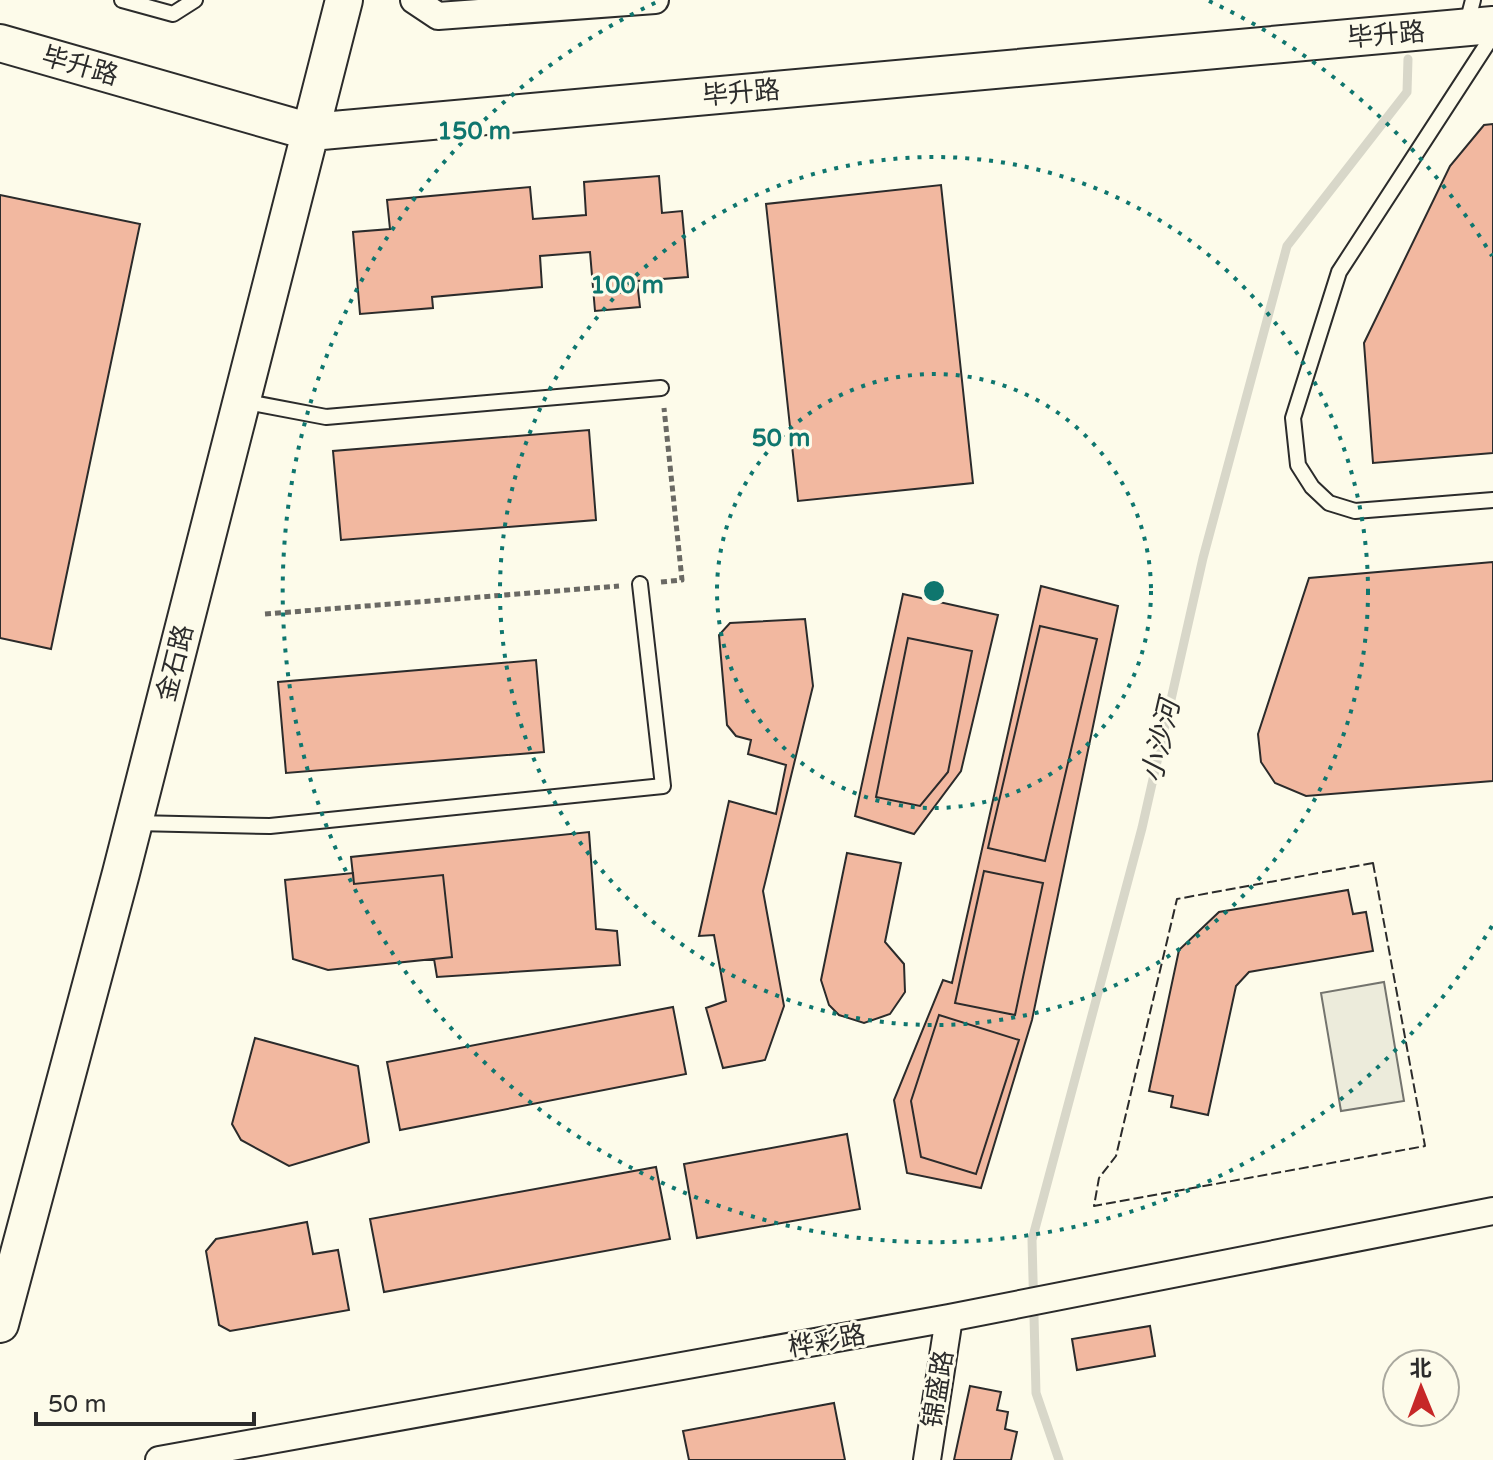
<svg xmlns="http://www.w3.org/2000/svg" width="1493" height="1460" font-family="'Varela Round','Noto Sans SC',sans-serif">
	<rect width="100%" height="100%" fill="#fdfbea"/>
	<path fill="#ecebdb" stroke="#74746e" stroke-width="2" d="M1384 982 1404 1101 1341 1111 1321 993Z"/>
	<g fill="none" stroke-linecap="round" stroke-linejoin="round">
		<path stroke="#d8d7c9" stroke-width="9" d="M1059 1460 1036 1393 1032 1240 1142 828 1203 558 1287 246 1407 92 1408 59"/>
	</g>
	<path fill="#f2b8a0" stroke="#2b2b2b" stroke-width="2" d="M1493 124V453L1373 463 1364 343 1450 166 1484 125Z
		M659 176 662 213 682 211 688 277 637 281 640 307 595 311 590 252 540 256 542 287 432 297 433 308 360 314 353 232 390 229 387 200 530 187 533 219 586 215 584 182Z
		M941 185 973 483 798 501 766 204Z
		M0 195 140 224 51 649 0 638Z
		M589 430 596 520 341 540 333 451Z
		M1493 562V781L1306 796 1275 783 1261 762 1258 734 1309 578Z
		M1041 586 1118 606 1032 1020 981 1188 907 1173 894 1100 943 980 952 983Z
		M903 594 998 615 961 771 914 834 855 816Z
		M805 619 813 686 763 891 784 1006 765 1060 723 1068 706 1008 726 1001 714 935 699 936 729 801 776 814 786 765 748 754 751 740 736 736 727 725 719 635 730 623Z
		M1040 626 1097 639 1045 861 988 848Z
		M908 638 972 651 948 772 920 806 876 797Z
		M536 660 544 752 286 773 278 682Z
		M589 832 596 929 617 931 620 965 437 977 434 959 452 957 443 875 354 884 351 857Z
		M847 853 901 863 885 942 904 964 905 992 890 1014 864 1023 839 1015 829 1005 821 980Z
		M984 871 1043 883 1015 1015 955 1003Z
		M353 873 354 884 443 875 452 957 328 970 293 959 285 880Z
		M1348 890 1353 914 1366 912 1373 951 1249 972 1236 986 1208 1115 1171 1107 1173 1096 1149 1091 1179 950 1219 912Z
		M673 1007 686 1074 400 1130 387 1062Z
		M939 1015 1019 1040 976 1174 921 1157 911 1101Z
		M255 1038 358 1066 369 1142 289 1166 241 1140 232 1124Z
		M847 1134 860 1209 697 1238 684 1164Z
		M656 1167 670 1239 384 1292 370 1219Z
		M307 1222 313 1254 338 1250 349 1310 230 1331 219 1325 206 1251 216 1239Z
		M1150 1326 1155 1356 1077 1370 1072 1339Z
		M970 1386 1001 1392 997 1410 1008 1412 1005 1429 1017 1432 1011 1460H954Z
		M834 1403 845 1460H689L683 1431Z"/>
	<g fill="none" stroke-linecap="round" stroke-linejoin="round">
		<g stroke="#2b2b2b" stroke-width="18">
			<path id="lane" d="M122 0 173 14 195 0
				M1466 27 1473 0
				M1493 35 1339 272 1293 418 1298 465 1312 487 1329 503 1355 511 1493 500
				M242 401 326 417 661 388
				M135 823 270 826 663 786 640 584"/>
		</g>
		<g stroke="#2b2b2b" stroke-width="30">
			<path id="street" d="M414 0 438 16 655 0
				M159 1460 949 1318 1493 1211
				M927 1460 949 1318"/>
		</g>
		<g stroke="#2b2b2b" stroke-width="40">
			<path id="secondary" d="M0 43 311 132 1493 25
				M0 1324 121 873 344 0"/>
		</g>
		<path stroke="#6a6964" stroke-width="5" stroke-dasharray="6 4" stroke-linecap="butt" d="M661 582 682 580 664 408
			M265 614 619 586"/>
		<use href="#lane" stroke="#fdfbea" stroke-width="14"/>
		<use href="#street" stroke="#fdfbea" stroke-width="26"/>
		<use href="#secondary" stroke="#fdfbea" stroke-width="36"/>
		<path stroke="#2b2b2b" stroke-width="2" stroke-dasharray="10 4" stroke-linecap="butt" d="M1373 863 1425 1146 1094 1206 1099 1178 1116 1156 1177 899Z"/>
	</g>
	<g fill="none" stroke="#0f766e" stroke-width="4" stroke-dasharray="4 8">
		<circle cx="934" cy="591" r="217"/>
		<circle cx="934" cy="591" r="434"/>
		<path d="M1492 926A651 651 0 1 1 659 1M1209 1A651 651 0 0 1 1492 256"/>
	</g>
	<g text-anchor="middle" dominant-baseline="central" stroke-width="6" stroke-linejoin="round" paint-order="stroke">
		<g font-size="26" fill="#2b2b2b" stroke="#fdfbea">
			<text transform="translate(1386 35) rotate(-5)">毕升路</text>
			<text transform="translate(80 66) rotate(16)">毕升路</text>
			<text transform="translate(741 93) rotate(-5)">毕升路</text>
			<text transform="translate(175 663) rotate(-76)">金石路</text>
			<text transform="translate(827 1341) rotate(-10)">桦彩路</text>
			<text transform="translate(938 1389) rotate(-81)">锦盛路</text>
		</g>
		<g font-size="28" font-style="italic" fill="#2b2b2b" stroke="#fdfbea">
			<text transform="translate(1161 741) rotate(-77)">小沙河</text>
		</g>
	</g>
	<circle cx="934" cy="591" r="12" fill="#0f766e" stroke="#fdfbea" stroke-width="4"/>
	<g font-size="24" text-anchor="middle" font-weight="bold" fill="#0f766e" stroke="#fdfbea" stroke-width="6" stroke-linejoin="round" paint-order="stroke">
		<text x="474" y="139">150 m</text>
		<text x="627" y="293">100 m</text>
		<text x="781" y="446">50 m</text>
	</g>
	<g transform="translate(1421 1388) rotate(359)"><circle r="38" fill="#fdfbea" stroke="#a9a89e" stroke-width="2"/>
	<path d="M0-6L14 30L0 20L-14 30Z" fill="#c62828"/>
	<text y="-12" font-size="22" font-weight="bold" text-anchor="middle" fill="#2b2b2b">北</text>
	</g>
	<path d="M36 1412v12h218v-12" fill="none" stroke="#2b2b2b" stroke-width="4"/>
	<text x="48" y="1412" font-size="24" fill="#2b2b2b" stroke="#fdfbea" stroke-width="6" paint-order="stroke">50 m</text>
</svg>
